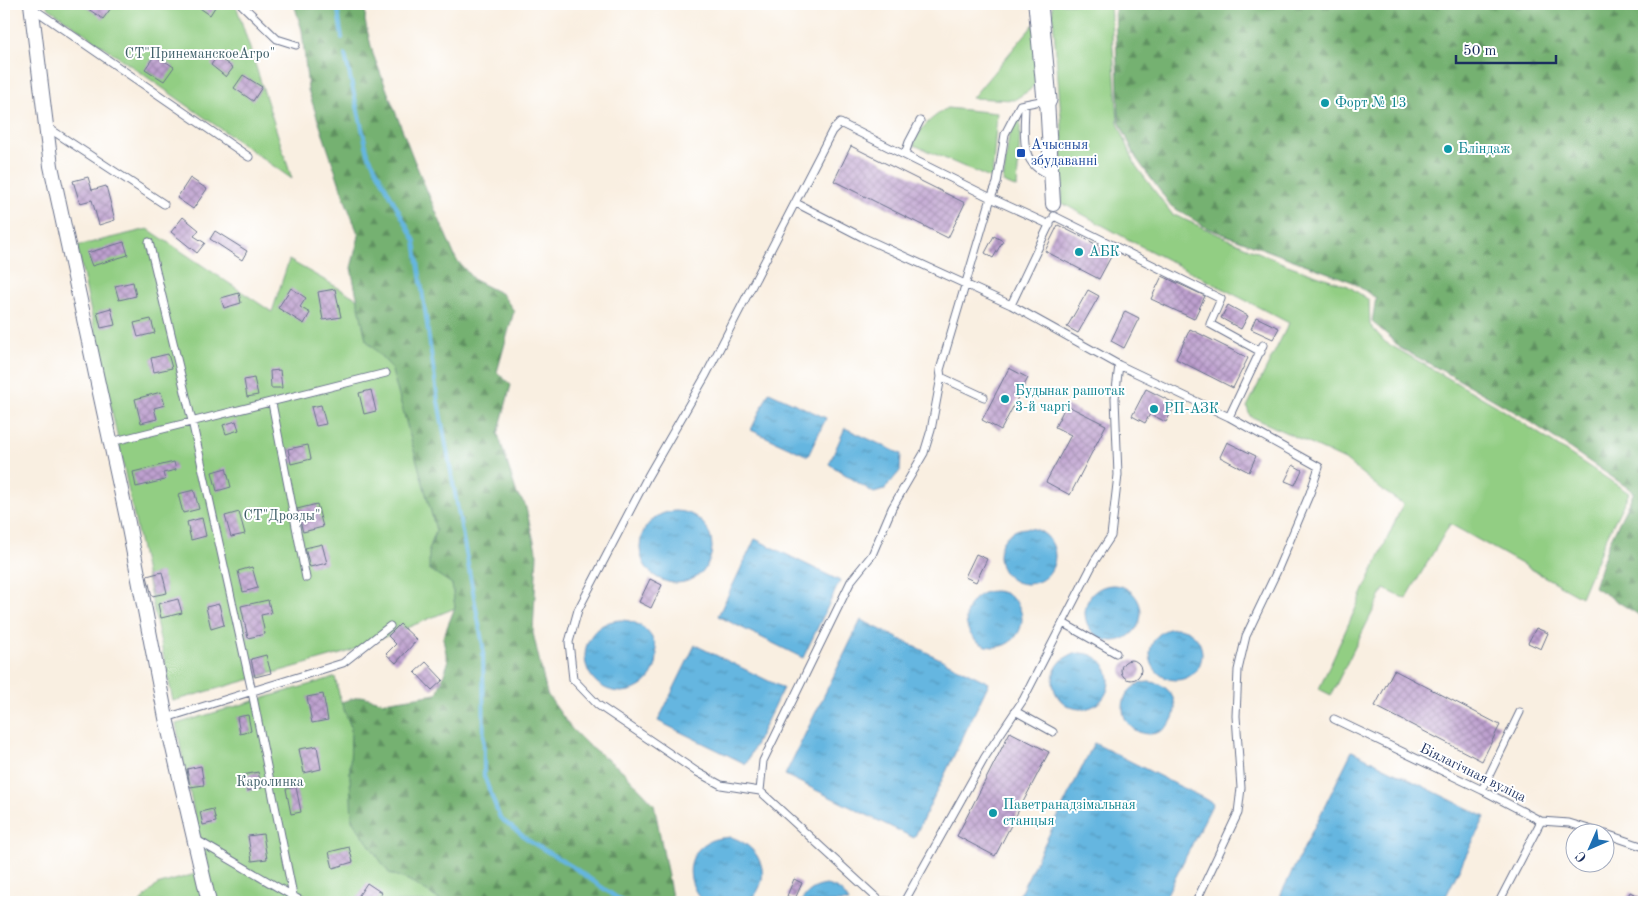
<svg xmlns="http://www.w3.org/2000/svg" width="1648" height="906" font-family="'Old Standard TT',serif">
	<defs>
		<pattern id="forest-firs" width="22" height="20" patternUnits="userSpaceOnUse" patternTransform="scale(1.25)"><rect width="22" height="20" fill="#75b171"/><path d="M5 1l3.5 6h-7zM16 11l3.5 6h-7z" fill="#5f9060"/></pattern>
		<pattern id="water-ripples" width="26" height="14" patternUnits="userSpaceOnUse" patternTransform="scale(1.25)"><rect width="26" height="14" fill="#65b6e0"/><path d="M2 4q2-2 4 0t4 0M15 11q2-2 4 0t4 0" fill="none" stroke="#5294b9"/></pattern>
		<pattern id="building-cross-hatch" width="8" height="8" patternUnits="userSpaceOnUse" patternTransform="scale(1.25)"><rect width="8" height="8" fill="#bea0cf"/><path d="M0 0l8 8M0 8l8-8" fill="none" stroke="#9a83ab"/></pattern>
	</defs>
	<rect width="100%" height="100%" fill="#fff"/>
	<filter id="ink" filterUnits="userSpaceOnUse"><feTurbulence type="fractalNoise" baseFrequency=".02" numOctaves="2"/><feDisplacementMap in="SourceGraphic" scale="10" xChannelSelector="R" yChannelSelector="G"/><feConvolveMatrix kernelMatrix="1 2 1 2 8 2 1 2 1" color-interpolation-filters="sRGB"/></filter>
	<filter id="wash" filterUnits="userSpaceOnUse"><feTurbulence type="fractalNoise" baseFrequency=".0096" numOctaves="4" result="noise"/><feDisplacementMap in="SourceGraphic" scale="20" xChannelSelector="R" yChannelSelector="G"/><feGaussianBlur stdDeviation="1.12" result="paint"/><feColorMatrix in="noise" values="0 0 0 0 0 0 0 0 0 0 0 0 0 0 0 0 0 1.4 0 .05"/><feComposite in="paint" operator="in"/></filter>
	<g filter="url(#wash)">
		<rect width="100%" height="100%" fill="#f9efe1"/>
		<path fill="#92ce83" stroke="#567e70" d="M47 4H230L237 8 292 179 47 7Z
			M1052 4H1110L1118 123 1136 166 1172 214 1285 264 1348 286 1369 300 1370 325 1385 342 1497 406 1629 493 1605 540 1581 597 1450 524 1406 599 1384 589 1331 695 1319 689 1403 504 1382 490 1345 460 1250 416 1247 407 1289 323 1133 242 1062 203V128Z
			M1034 24 1039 78 1030 90 1014 100 972 98Z
			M947 108 997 113 992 179 914 145C918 128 933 117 947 108Z
			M1021 115 1017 188 1003 182 1009 135Z
			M148 229 272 312 289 260 358 299 366 340 391 367 436 530 429 550 452 584 455 608 348 652 173 701 77 246Z
			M335 677 341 702 351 727 350 778 389 873 410 881 443 902H140L157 885 209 870 198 833 176 724Z"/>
		<path fill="url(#forest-firs)" stroke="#487068" d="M294 4H366L365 21 373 54 414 160 456 259 474 280 502 294 514 311 497 372 511 385 498 434 517 494 525 504 537 554 533 633 547 694 571 728 588 745 623 771 654 804 673 902H443L410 881 389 873 352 820 350 778 351 727 341 702 362 696 384 702 437 694 448 663 443 638 455 607 452 584 429 569V550L436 530 391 367 366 340 351 268 359 236 345 200 308 90 302 30Z
			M1115 4H1644V618L1594 587 1608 545 1634 492 1522 416 1454 377 1400 348 1390 337 1372 322 1376 298 1350 281 1207 228 1171 206 1136 158 1119 121Z"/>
		<path fill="url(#water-ripples)" stroke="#40729f" d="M769 392 826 418 808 456 751 430Z
			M845 428 901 454 900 471 884 490 874 493 829 464Z
			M640 547a36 36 0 1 1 72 0a36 36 0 1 1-72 0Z
			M999 556a28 28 0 1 1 56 0a28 28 0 1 1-56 0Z
			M755 539 840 581 803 658 718 616Z
			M1085 613a28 28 0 1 1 56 0a28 28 0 1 1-56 0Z
			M966 619a28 28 0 1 1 56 0a28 28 0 1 1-56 0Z
			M585 656a36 36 0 1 1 72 0a36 36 0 1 1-72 0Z
			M861 620 989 683 914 838 785 775Z
			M1150 654a26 26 0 1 1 52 0a26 26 0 1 1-52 0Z
			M695 645 783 688 746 764 658 721Z
			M1053 681a28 28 0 1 1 56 0a28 28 0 1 1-56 0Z
			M1123 708a26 26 0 1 1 52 0a26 26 0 1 1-52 0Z
			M1094 743 1213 803 1163 902H1016Z
			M1352 751 1485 817 1443 902H1277Z
			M731 837C762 847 774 878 749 902H704C686 885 684 855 708 842 715 838 723 838 731 837Z
			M826 885C837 887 844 892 849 902H801C807 891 814 887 826 885Z"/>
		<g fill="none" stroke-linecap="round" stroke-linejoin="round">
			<path stroke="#65b6e0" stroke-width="4" d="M337 4 342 38
				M345 55 368 154 415 241 438 401 483 646 484 776 500 818 531 842 573 867 623 902"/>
		</g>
		<g id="blocks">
			<path fill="url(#building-cross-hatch)" d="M81 4H114L103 19Z
				M194 4H217L210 15Z
				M155 55 174 67 164 81 145 69Z
				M217 56 233 68 226 77 211 65Z
				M243 75 262 87 253 101 234 88Z
				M851 146 965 203 948 238 834 181Z
				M88 177 92 190 106 186 115 220 99 225 92 200 80 203 73 181Z
				M190 178 207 189 193 209 177 198Z
				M183 217 199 230 194 236 205 243 197 253 171 232Z
				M1058 225 1113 253 1099 279 1045 251Z
				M215 231 247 251 242 260 210 239Z
				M994 236 1003 241 993 258 985 253Z
				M124 242 128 255 92 266 87 253Z
				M1162 276 1205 296 1194 319 1151 299Z
				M133 282 136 296 119 300 115 286Z
				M291 288 306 298 300 307 310 313 304 324 278 308Z
				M335 289 341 317 323 320 318 292Z
				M1088 290 1099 296 1078 333 1067 327Z
				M239 293 241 303 224 308 221 298Z
				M1228 305 1248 316 1241 329 1221 318Z
				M111 308 115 325 101 328 97 312Z
				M1125 311 1139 318 1124 348 1111 341Z
				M1256 317 1279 328 1273 339 1251 329Z
				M151 319 155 333 138 337 134 323Z
				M1190 329 1248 358 1233 388 1176 359Z
				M168 354 172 368 154 372 151 358Z
				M1009 368 1028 378 1001 430 982 420Z
				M280 370 282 388H271L270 371Z
				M254 378 258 395 247 397 244 380Z
				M1146 389 1176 404 1166 422 1150 414 1145 423 1132 416Z
				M371 390 376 411 364 414 359 393Z
				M161 392 165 405 154 408 157 419 141 423 135 399Z
				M321 405 326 424 316 426 311 407Z
				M1066 405 1106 425 1070 495 1046 482 1071 435 1055 427Z
				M236 421 239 430 226 434 223 425Z
				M1227 442 1256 456 1249 472 1220 457Z
				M308 445 311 459 291 464 288 449Z
				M174 462 176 470 163 473 165 480 136 487 133 472Z
				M1293 465 1302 470 1295 485 1285 481Z
				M226 468 231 487 217 491 212 472Z
				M194 490 199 509 183 513 178 494Z
				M317 504 323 527 303 532 297 509Z
				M239 512 245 534 231 537 225 516Z
				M202 518 206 536 191 540 187 522Z
				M322 544 327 563 310 567 305 548Z
				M976 554 987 559 976 582 965 577Z
				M252 567 258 588 243 592 238 571Z
				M162 572 167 593 152 596 147 576Z
				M650 579 662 585 651 608 639 602Z
				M178 599 182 613 161 618 158 604Z
				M268 600 271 613 261 615 265 634 248 638 241 606Z
				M219 604 224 625 211 629 206 607Z
				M400 624 417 640 396 663 386 654 396 644 388 636Z
				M1536 628 1548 633 1541 649 1528 643Z
				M266 655 271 673 255 677 251 659Z
				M1121 670a10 10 0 1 1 20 0a10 10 0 1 1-20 0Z
				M426 662 443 680 432 690 415 672Z
				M1394 670 1500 725 1482 761 1375 706Z
				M323 694 328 720 312 723 307 697Z
				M248 715 251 731 240 734 237 717Z
				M1010 732 1049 752 995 856 957 836Z
				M317 746 321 769 304 773 299 749Z
				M201 766 204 785 190 787 187 769Z
				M258 772 262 788 247 791 243 775Z
				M296 787 301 812 291 814 286 789Z
				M213 809 216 822 203 825 200 812Z
				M263 834 267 859 252 861 248 836Z
				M349 847 353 862 333 868 329 852Z
				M794 879 802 883 795 899 787 896Z
				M367 883 382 893 376 902H364L357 898Z
				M1630 892 1644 899V902H1625Z"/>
		</g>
	</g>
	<g filter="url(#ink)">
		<use href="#blocks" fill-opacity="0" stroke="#69728c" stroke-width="1"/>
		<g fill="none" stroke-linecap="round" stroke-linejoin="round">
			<g stroke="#69728c" stroke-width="9">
				<path id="lane" d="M241 4 277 39 296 45
					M31 7 249 157
					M1025 104C1025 131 1017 165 1051 175
					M47 127 164 204
					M905 154 909 142 920 121
					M796 203 862 237 1011 305 1119 365 1229 417 1319 467 1310 493 1277 571 1246 636 1238 670 1236 716 1241 788 1238 813 1196 902
					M1054 216 1221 299 1210 324 1261 352
					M149 242 192 421 252 692 293 895
					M1011 305 1051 221
					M984 397 941 377 940 370 991 198 997 183 1005 134 1020 105 1046 100
					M272 403 306 578
					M1229 417 1263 345
					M111 442 386 373
					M1063 623 1116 653
					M1015 711 1053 732
					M166 718 343 663 390 626
					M1334 719 1482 790 1541 821 1569 823 1605 834
					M1482 790 1520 712
					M760 791 763 761 851 581 872 555 892 508 924 453 931 430 941 377
					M1606 834 1644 847
					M195 839 303 902
					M904 902 985 757 1023 700 1094 562 1111 536 1118 475 1115 398 1119 365
					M906 902 880 901 760 791 721 785 697 772 598 705 573 679 569 642 578 610 648 476 706 375 832 131 840 123 991 198 1050 225
					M1499 902 1541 821"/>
			</g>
			<g stroke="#69728c" stroke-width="16">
				<path id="street" d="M31 4 51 166 127 518 166 718 209 902
					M1047 100 1053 204"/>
			</g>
			<g stroke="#69728c" stroke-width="21">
				<path id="secondary" d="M1038 4 1047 100"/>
			</g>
			<use href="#lane" stroke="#fff" stroke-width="7"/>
			<use href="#street" stroke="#fff" stroke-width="14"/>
			<use href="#secondary" stroke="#fff" stroke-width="19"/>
		</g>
	</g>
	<g fill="#0f9aa8" stroke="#fff" stroke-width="2">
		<circle cx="1325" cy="103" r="5"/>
		<circle cx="1448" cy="149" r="5"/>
		<circle cx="1079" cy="252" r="5"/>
		<circle cx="1005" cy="399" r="5"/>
		<circle cx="1154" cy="409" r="5"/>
		<circle cx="993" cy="813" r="5"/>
	</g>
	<rect fill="#1a4fb4" stroke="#fff" stroke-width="2" x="1016" y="148" width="10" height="10" rx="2.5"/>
	<g text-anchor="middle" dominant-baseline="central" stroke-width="4" stroke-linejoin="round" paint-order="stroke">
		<g font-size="14" fill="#3f5f69" stroke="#fff">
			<text x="200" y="54">СТ"ПринеманскоеАгро"</text>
			<text x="282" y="516">СТ"Дрозды"</text>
			<text x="270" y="782">Каролинка</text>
		</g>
		<g font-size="14" fill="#0d838f" stroke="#fff" text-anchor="start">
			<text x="1335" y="103">Форт № 13</text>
			<text x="1458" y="149">Бліндаж</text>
			<text x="1089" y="252">АБК</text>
			<text x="1015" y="391">Будынак рашотак<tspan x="1015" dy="16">3-й чаргі</tspan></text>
			<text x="1164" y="409">РП-АЗК</text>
			<text x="1003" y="805">Паветранадзімальная<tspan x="1003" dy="16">станцыя</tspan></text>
		</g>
		<g font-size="14" fill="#164399" stroke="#fff" text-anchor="start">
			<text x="1031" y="145">Ачысныя<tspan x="1031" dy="16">збудаванні</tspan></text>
		</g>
		<g font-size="14" fill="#1b2f5e" stroke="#fff">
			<text transform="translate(1473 773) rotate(26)">Біялагічная вуліца</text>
		</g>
	</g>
	<rect width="1648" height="906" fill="none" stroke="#fff" stroke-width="20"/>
	<g transform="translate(1590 848) rotate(225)"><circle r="24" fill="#ffffff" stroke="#a4acbf"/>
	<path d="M0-4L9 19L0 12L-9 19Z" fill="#1f6fb2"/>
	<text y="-8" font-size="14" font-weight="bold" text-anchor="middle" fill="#1b2f5e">С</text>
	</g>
	<path d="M1456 55v8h100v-8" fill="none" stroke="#1b2f5e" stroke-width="2.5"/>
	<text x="1463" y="55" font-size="15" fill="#1b2f5e" stroke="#ffffff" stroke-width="4" paint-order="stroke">50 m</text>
</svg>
